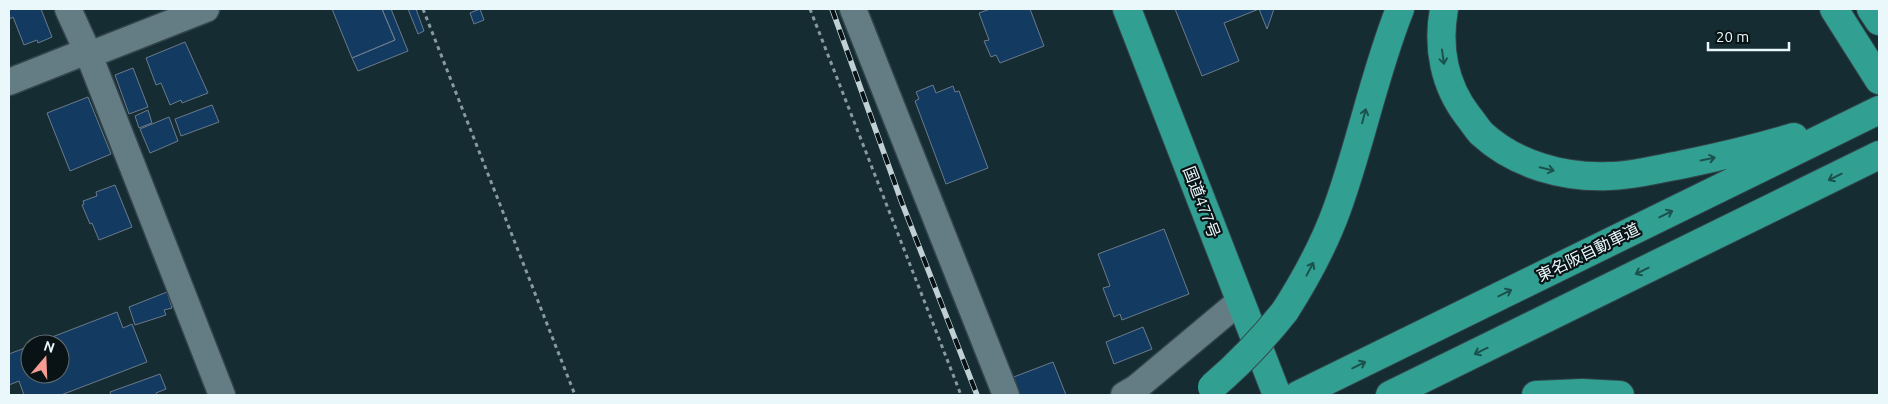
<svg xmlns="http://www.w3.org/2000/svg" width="1888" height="404" font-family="Ubuntu,'Noto Sans JP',sans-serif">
	<rect width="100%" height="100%" fill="#152c32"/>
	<path fill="#133b62" stroke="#6b7a8b" d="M9 9H41L52 37 38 43 37 40 24 45 13 17 10 19Z
		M332 9H382L395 40 352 58Z
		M382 9H391L408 51 358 71 352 58 395 40Z
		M408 9H416L424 31 418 34Z
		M480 9 484 20 474 24 470 13Z
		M990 9H1030L1044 46 1000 63 996 55 991 57 984 41 989 40 979 13Z
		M1175 9H1259L1224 23 1239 61 1202 76Z
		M1259 9H1274L1267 29Z
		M185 42 208 93 182 103 181 100 170 105 161 83 156 85 146 58Z
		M133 68 148 107 129 114 115 75Z
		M933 85 936 93 953 86 955 92 959 91 988 168 946 184 915 101 919 99 916 92Z
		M88 97 111 154 70 171 47 113Z
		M212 105 219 122 181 136 175 119Z
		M148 110 152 123 139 128 135 116Z
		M169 117 178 141 150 153 140 129Z
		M115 185 132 227 99 240 92 223 90 224 82 205 84 204 83 201 97 196 96 192Z
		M1164 229 1189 294 1122 320 1120 314 1114 317 1103 288 1110 286 1098 254Z
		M167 292 172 308 164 310 166 315 135 325 129 307Z
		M117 312 123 328 132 324 147 362 61 395H24L19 381 9 385V354L30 346V374H60V344H34Z
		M1143 327 1152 349 1114 364 1106 342Z
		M1053 362 1066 395H1018L1011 378Z
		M160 374 166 389 156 393 157 395H111L110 392Z"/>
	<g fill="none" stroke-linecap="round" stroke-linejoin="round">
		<g stroke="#33464c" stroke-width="29">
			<path id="street" d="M68 9 89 55 222 395
				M853 9 1006 395
				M89 55 206 9
				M9 82 87 51
				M1124 395 1136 388 1240 301"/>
		</g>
		<g stroke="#33464c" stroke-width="30">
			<path id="highway" d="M1127 9 1277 395
				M1444 9C1437 47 1444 85 1468 116 1473 122 1477 129 1482 134 1516 165 1564 178 1609 176 1632 176 1657 169 1680 165 1719 157 1757 148 1794 137
				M1834 9 1879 80
				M1871 9 1879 21
				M1285 311C1306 278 1324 245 1337 209 1361 143 1374 74 1400 9
				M1298 395 1879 110
				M1390 395 1879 155
				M1536 395 1582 393 1620 395"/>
		</g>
		<path stroke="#899ba0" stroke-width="3" stroke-dasharray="4 4" stroke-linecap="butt" d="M423 9 575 395
			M810 9 961 395"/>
		<use href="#street" stroke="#647d84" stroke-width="26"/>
		<use href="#highway" stroke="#31a092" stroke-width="28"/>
		<g stroke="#c0d0d4" stroke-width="5.5">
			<path id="rail" d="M832 9 902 203 977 395"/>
		</g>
		<use href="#rail" stroke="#091315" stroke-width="4" stroke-dasharray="11" stroke-linecap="butt"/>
		<g stroke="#33464c" stroke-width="30" stroke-linecap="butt">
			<path id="highway-bridge" d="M1212 387C1239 364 1263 339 1285 311"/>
		</g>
		<use href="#highway-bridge" stroke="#31a092" stroke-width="28"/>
	</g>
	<defs><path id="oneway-shaft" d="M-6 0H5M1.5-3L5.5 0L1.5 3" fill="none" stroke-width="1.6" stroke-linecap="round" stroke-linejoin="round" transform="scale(1.25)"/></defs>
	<g stroke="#1b524d">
		<use href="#oneway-shaft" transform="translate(1443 57) rotate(82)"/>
		<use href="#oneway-shaft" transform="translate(1364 116) rotate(-75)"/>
		<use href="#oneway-shaft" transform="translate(1708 159) rotate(-12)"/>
		<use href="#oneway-shaft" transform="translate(1547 169) rotate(14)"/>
		<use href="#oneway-shaft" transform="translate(1835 177) rotate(154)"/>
		<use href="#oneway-shaft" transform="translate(1666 214) rotate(-26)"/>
		<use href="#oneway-shaft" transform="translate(1310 269) rotate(-62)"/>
		<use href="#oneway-shaft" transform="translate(1642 271) rotate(154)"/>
		<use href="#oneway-shaft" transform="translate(1505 293) rotate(-26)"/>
		<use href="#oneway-shaft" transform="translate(1481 351) rotate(154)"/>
		<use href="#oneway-shaft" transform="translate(1359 365) rotate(-26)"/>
	</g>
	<g text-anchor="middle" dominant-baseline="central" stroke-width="4.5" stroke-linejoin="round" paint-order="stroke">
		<g font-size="16" fill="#eaf8fc" stroke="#091315">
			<text transform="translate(1202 202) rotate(69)">国道477号</text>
			<text transform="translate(1588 252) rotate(-26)">東名阪自動車道</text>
		</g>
	</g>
	<rect width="1888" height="404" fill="none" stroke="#eaf8fc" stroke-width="20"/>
	<g transform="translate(45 359) rotate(19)"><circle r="24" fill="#091315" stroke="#636f71"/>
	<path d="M0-4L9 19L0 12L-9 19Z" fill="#f59c93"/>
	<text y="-8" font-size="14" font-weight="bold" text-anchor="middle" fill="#eaf8fc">N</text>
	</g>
	<path d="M1708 42v8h81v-8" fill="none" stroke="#eaf8fc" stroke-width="2.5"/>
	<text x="1716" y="42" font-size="15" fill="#eaf8fc" stroke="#091315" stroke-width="4" paint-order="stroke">20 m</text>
</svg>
